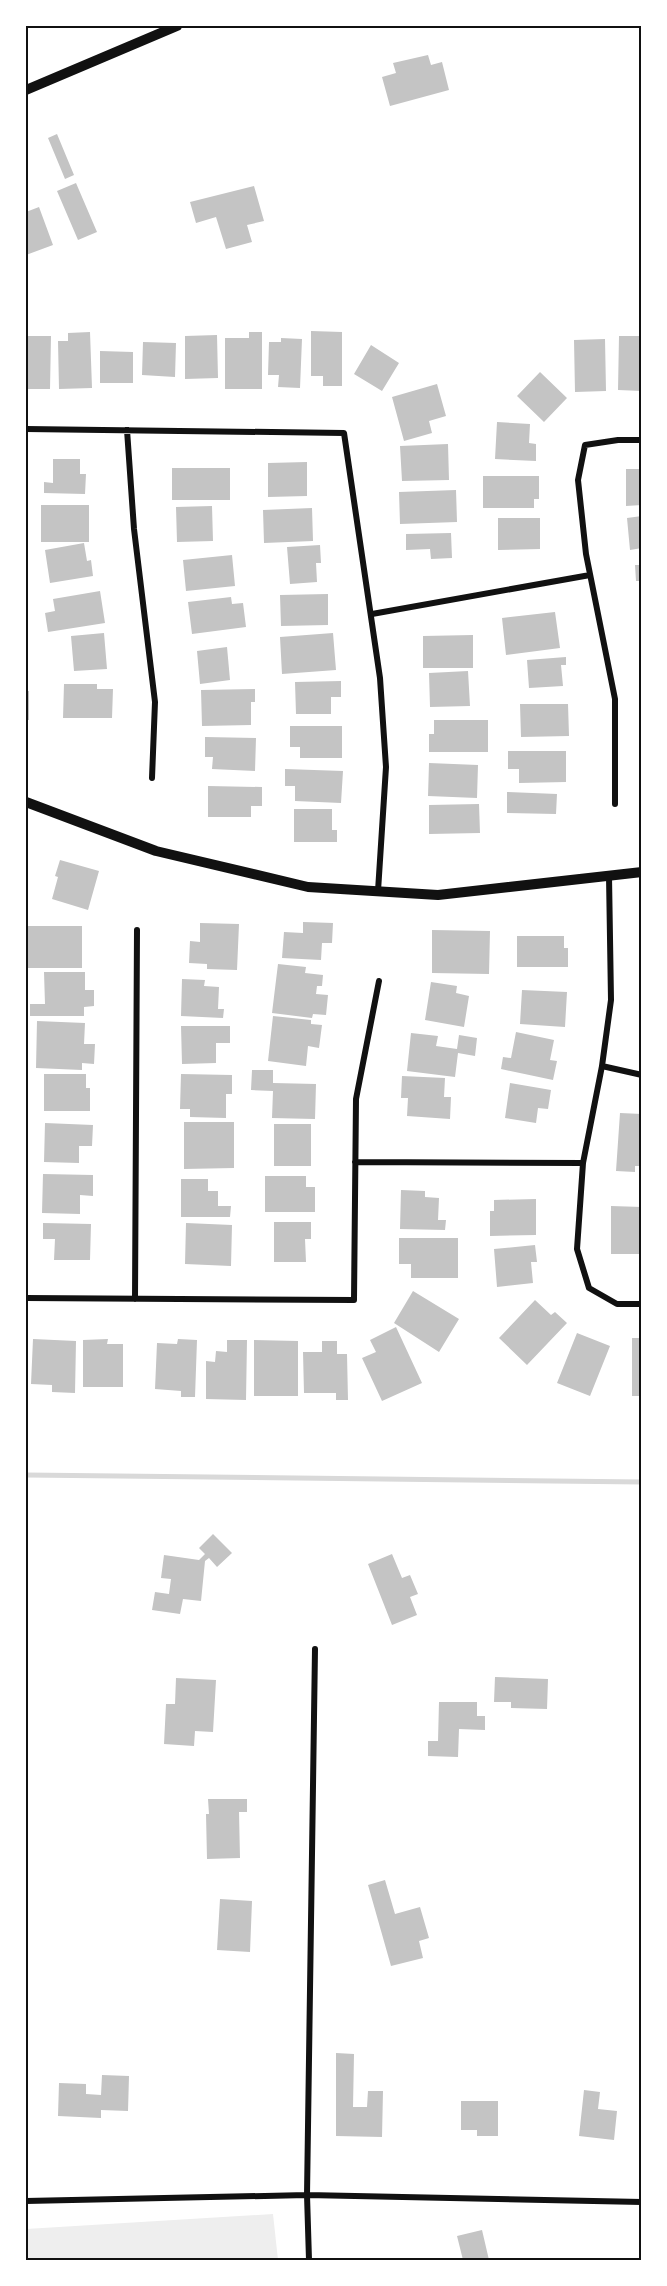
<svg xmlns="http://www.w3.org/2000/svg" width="667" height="2286" font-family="'IBM Plex Sans',sans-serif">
	<rect width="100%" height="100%" fill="#fff"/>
	<path fill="#eee" d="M273 2214 278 2260H26V2229Z"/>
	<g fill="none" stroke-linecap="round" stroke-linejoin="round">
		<path stroke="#d9d9d9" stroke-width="5" d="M26 1475 642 1482"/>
	</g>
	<path fill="#c4c4c4" d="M428 55 431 65 442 62 449 90 390 106 382 77 396 73 393 63Z
		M57 134 74 175 65 179 48 138Z
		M76 183 97 232 78 240 57 191Z
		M254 186 264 221 247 225 252 242 226 249 216 217 196 223 190 202Z
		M39 207 53 245 26 255V212Z
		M26 331H28V336H51L50 389H26Z
		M311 331 342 332V386H323V376H311Z
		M90 332 92 388 59 389 58 341H68V333Z
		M249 332H262V389H225V338H249Z
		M217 335 218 378 185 379V336Z
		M619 336H642V391L618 390Z
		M281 338 302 339 300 388 278 387 279 375H268L269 342H281Z
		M605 339 606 391 575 392 574 340Z
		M143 342 176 343 175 377 142 375Z
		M371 345 399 363 382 391 354 374Z
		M100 351 133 352V383H100Z
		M540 372 567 398 544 422 517 396Z
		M437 384 446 416 429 421 432 433 404 441 392 397Z
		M497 422 530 424 529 443 536 444V461L495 459Z
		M448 444 449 480 402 481 400 446Z
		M53 459H80V474H86L85 494 44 493V482L53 483Z
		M307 462V496L268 497V463Z
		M172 468H230V500H172Z
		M626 469H642V505L626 506Z
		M483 476H539V499H534V508H483Z
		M456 490 457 522 400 524 399 492Z
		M41 505H89V542H41Z
		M212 506 213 541 177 542 176 507Z
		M312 508 313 541 264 543 263 510Z
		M642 516V548L630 550 627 518Z
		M498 518H540V549L498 550Z
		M451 533 452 558 431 559 430 549 406 550V534Z
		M84 543 87 561 91 560 93 576 50 583 45 550Z
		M320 545 321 563H316L317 582 290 584 287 547Z
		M232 555 235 586 186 591 183 560Z
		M635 565H642V581H636Z
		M100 591 105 623 48 632 45 613 55 611 53 599Z
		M328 594V625L281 626 280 595Z
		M231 597 232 604 243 603 246 627 192 634 188 602Z
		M555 612 560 648 506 655 502 618Z
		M104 633 107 669 74 671 71 636Z
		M333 633 336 670 282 674 280 637Z
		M473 635V668H423V636Z
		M227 647 230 680 200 684 197 651Z
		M566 657V665H561L563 686 529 688 527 660Z
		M468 671 470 706 430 707 429 673Z
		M341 681V697H331V714H296L295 682Z
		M64 684H97V689H113L112 718H63Z
		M255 689V702H251V725L202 726 201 690Z
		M26 691H29V720H26Z
		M520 704H568L569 736 521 737Z
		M434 720H488V752H429V734H434Z
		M290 726H342V758H300V747H290Z
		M205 737 256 738 255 771 212 769 213 757H205Z
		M508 751H566V782L519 783V769H508Z
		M429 763 478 765 477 798 428 796Z
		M285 769 343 771 341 803 295 801V786H285Z
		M208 786 262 787V806H251V817H208Z
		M507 792 557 794 556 814 507 813Z
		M479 804 480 833 429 834V805Z
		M294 809H332V830H337V842H294Z
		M60 860 99 871 88 910 52 899 58 877 55 876Z
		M303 922 333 923 332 943H322L321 960 282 958 284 932 303 933Z
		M200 923 239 924 237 970 207 969V964L189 963 190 941 200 942Z
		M26 926H82V968H27Z
		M432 930 490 931 489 974 432 973Z
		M517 936H564V948H568V967H517Z
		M278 964 306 967 305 973 323 975 322 986H317L316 994 328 995 326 1015 313 1014 312 1018 272 1013Z
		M44 972H85V990H94V1006L84 1007V1016H30V1004H45Z
		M182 979 205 980 204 986 219 987 218 1009H224L223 1018 181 1016Z
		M431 982 457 986 456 993 469 996 464 1027 425 1020Z
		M522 990 567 992 565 1027 520 1024Z
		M273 1016 311 1020V1024L322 1025 319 1048 308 1046 306 1066 268 1061Z
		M37 1021 85 1023 84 1044H95L94 1064 82 1063V1070L36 1068Z
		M181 1026H230V1043H216V1063L182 1064Z
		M516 1032 554 1040 550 1060 557 1061 553 1080 501 1069 503 1057 511 1058Z
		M411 1033 438 1036 436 1046 457 1049 459 1035 477 1038 475 1056 458 1053 455 1077 407 1071Z
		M252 1070H273V1083L316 1084 315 1119 272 1118 273 1091 251 1090Z
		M44 1074H86V1088H90V1111H44Z
		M181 1074 232 1075V1094H226V1118L190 1117V1109H180Z
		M402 1076 445 1078 444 1097H451L450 1119 407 1116 408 1098H401Z
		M510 1083 551 1090 548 1109 538 1108 536 1123 505 1118Z
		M620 1113 642 1114V1166H635V1172L616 1171Z
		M184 1122H234V1168L184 1169Z
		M45 1123 93 1125 92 1146H79V1163L44 1162Z
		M274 1124H311V1166H274Z
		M43 1174 93 1175V1196L80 1195V1214L42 1213Z
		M265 1176H306V1187H315V1212H265Z
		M181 1179H208V1191H218V1206H231L230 1217H181Z
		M401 1190 425 1191V1197L439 1198 438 1220H446L445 1230 400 1229Z
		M536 1199V1235L490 1236V1211H494V1200Z
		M611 1206 642 1207V1254H611Z
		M274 1222H311V1239H305L306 1262H274Z
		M43 1223 91 1224 90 1260H54L55 1239H43Z
		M186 1223 232 1225 231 1266 185 1264Z
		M399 1238H458V1278H411V1264H399Z
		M535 1245 537 1262H531L533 1283 497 1287 494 1249Z
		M413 1291 459 1319 439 1352 394 1323Z
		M535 1300 551 1315 555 1312 567 1323 527 1365 499 1338Z
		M396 1327 422 1383 382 1401 362 1358 376 1352 370 1340Z
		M577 1333 610 1346 590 1396 557 1383Z
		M632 1338H642V1396H632Z
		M33 1339 76 1341 75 1393 52 1392V1385L31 1384Z
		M108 1339 107 1344H123V1387H83V1340Z
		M178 1339 197 1340 195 1397H181V1391L155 1389 157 1343 177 1344Z
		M227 1340H247L246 1400 206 1399V1361L215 1362 216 1351 227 1352Z
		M254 1340 298 1341V1396H254Z
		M322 1341H337V1354H347L348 1400H336V1393H304L303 1352H322Z
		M213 1534 232 1553 217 1567 209 1558 205 1561 201 1601 183 1599 180 1614 152 1610 155 1592 169 1594 171 1579 161 1578 164 1555 199 1560 205 1554 199 1548Z
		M392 1554 402 1578 410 1575 418 1594 410 1597 417 1615 392 1625 368 1564Z
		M495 1677 548 1679 547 1709 511 1708V1702H494Z
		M176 1678 216 1680 213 1732 195 1731 194 1746 164 1744 166 1704H175Z
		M439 1702H477V1716H485V1730L459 1729 458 1757 428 1756V1741H438Z
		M208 1799H247V1812H239L240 1858 207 1859 206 1814H209Z
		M385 1880 395 1914 420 1907 429 1938 419 1941 423 1958 391 1966 368 1885Z
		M220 1899 252 1901 250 1952 217 1950Z
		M336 2053 354 2054 353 2107H367L368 2091H383L382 2137 336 2136Z
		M102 2075 129 2076 128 2111 101 2110V2118L58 2116 59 2083 86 2084V2094L101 2095Z
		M584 2090 600 2092 598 2109 617 2111 614 2140 579 2136Z
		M461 2101H498V2136H477V2130H461Z
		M482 2230 489 2260H463L457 2236Z"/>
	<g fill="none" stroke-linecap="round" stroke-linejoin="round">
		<path stroke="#111" stroke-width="6" d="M26 429 344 433 380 678 386 767 378 891
			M127 430 134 529 155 702 152 778
			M372 614 590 575
			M615 804V699L586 554 578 480 585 445 618 440H642
			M609 876 611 1000 602 1066 583 1163 577 1249 589 1288 617 1304H642
			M602 1066 642 1075
			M355 1162 583 1163
			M26 1298 354 1300 356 1099 379 981
			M135 1299 137 930
			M26 2201 307 2195 642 2202
			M309 2260 307 2195 315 1649"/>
		<path stroke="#111" stroke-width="10" d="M26 90 177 26
			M26 802 156 851 308 887 438 895 642 872"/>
	</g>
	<rect width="667" height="2286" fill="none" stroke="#ffffff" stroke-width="54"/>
	<rect x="27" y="27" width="613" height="2232" fill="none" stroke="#111" stroke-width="2"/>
</svg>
